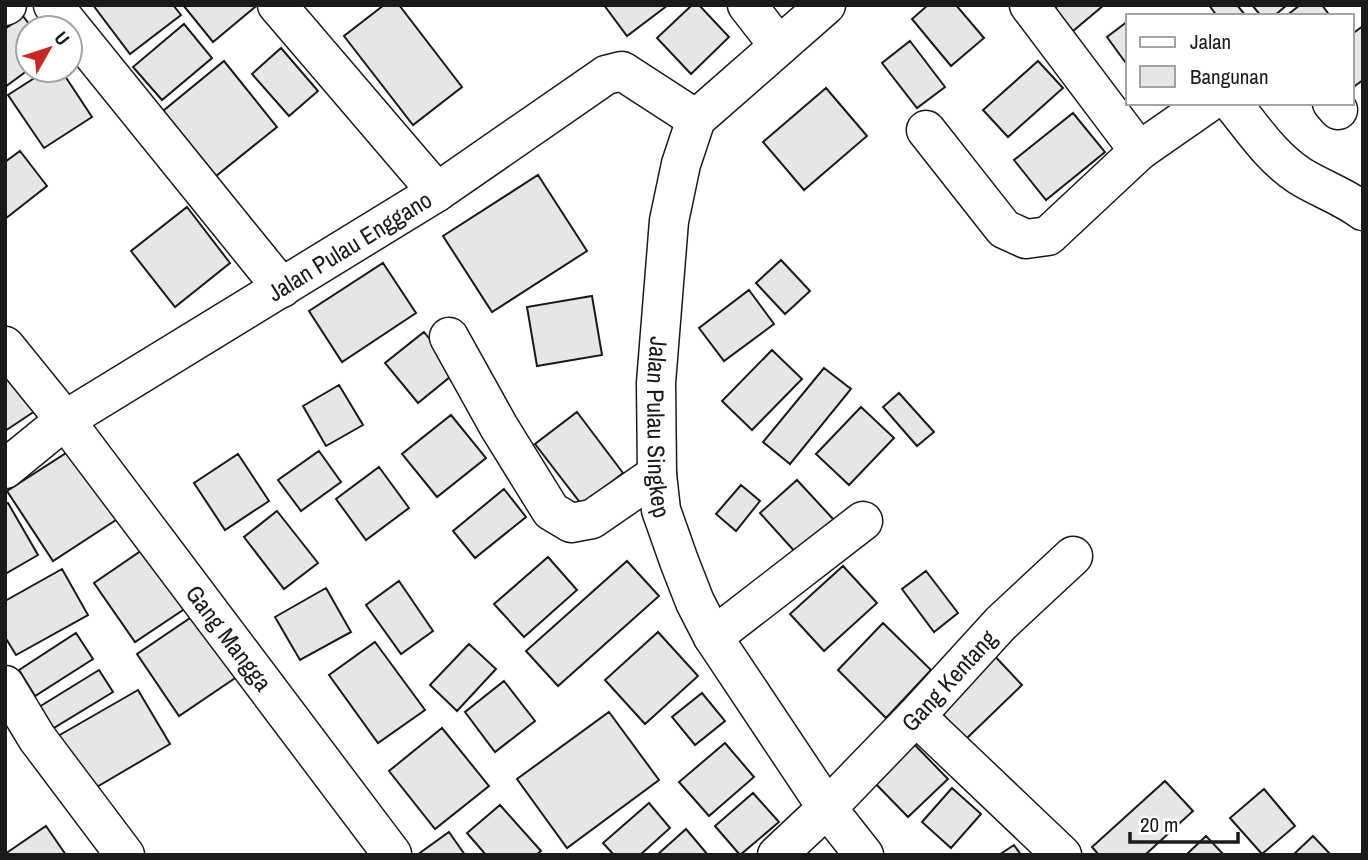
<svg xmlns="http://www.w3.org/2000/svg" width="1368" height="860" font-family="'Archivo Narrow',sans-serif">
	<rect width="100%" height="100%" fill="#fff"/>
	<path fill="#e6e6e6" stroke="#1a1a1a" stroke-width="2" d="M93 5H173L181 15 130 54Z
		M183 5H254L255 7 213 42Z
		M384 5H399L462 87 413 125 344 36Z
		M604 5H668L627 36Z
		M692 5H699L729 37 691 74 657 38Z
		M928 5H956L984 38 951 66 912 19Z
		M1059 5H1104L1073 31 1055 8Z
		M1209 5H1237L1246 16H1217Z
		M1252 5H1287L1274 16H1261Z
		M1300 5H1322L1330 16H1286Z
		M23 16 32 28H28V70L5 87V29Z
		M1128 21V66L1107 37Z
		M184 24 212 58 162 100 133 67Z
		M1363 26V80L1352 88V34Z
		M910 41 945 87 917 108 882 63Z
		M281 48 318 91 289 116 252 74Z
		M224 61 277 127 216 176 163 111Z
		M1038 61 1063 88 1008 137 983 110Z
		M47 70H61L92 117 44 148 8 95Z
		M826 88 867 136 804 190 763 142Z
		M1073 113 1105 152 1046 200 1014 160Z
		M20 151 47 186 5 219V162Z
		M538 175 587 251 492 312 443 236Z
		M187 207 230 263 175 307 131 251Z
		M781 260 810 291 785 314 756 283Z
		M383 263 416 313 342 362 309 311Z
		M749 290 774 324 724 361 699 328Z
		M592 296 602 355 537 366 527 307Z
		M424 332 456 372 418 403 385 363Z
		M772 350 802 379 752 430 722 401Z
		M5 353 41 407 5 431Z
		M824 368 851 389 790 464 763 442Z
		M339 385 363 425 326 446 303 406Z
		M899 393 934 432 917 446 883 407Z
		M861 407 894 438 849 485 816 454Z
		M577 412 623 473 582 505 535 444Z
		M451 415 486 458 437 497 402 454Z
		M74 448 119 518 53 561 7 491Z
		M319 451 341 482 301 511 278 480Z
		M238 454 269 501 225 530 194 483Z
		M379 467 409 508 366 540 336 499Z
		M797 480 834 520 797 554 760 513Z
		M741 485 760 501 736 531 716 514Z
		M504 489 526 517 475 558 453 531Z
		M8 503 38 555 5 574V504Z
		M277 511 318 563 284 589 244 537Z
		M151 544 192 604 135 642 94 583Z
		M548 557 577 590 524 637 494 604Z
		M627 561 659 596 558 686 526 651Z
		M843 566 877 603 824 651 790 614Z
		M62 569 88 615 16 655 5 637V601Z
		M926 571 958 613 934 632 902 589Z
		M399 581 433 631 401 654 366 605Z
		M326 588 351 632 300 660 275 617Z
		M202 610 244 672 179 716 137 654Z
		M883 623 931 670 886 718 838 670Z
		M658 632 698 676 645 724 605 680Z
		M76 633 93 659 35 696 19 670Z
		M375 642 425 710 378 743 329 675Z
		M469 644 496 669 457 711 430 685Z
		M990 651 1022 685 966 739 934 705Z
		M99 670 113 692 52 729 39 707Z
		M504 681 535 721 495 752 465 712Z
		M138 690 170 744 90 791 58 736Z
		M702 693 725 721 695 745 672 717Z
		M609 712 659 780 567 848 517 779Z
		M442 728 489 786 435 829 389 771Z
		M910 740 948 779 908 817 871 779Z
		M725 743 754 777 709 816 679 782Z
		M1165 781 1193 811 1145 855H1099L1092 847Z
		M952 788 981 814 951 848 922 822Z
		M1264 789 1295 826 1262 854 1230 818Z
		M753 793 779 822 740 855 715 826Z
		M649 803 670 828 640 855H614L603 843Z
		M500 805 541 851 536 855H486L467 833Z
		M46 826 66 855H5V854Z
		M686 829 708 855H657Z
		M449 832 465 855H417Z
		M1206 836 1224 855H1186Z
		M1313 836 1331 855H1293Z
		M1014 845 1021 855H999Z"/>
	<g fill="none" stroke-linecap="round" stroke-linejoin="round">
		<g stroke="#1a1a1a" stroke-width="41">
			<g id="minor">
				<path d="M53 5 282 288"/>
				<path d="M277 5 437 192"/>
				<path d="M747 5 779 46"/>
				<path id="s1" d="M826 5 696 119 681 164 669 221 656 383 657 474 661 510 679 561 695 602 713 637 827 808 864 855"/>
				<path d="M1029 5 1139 151"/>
				<path d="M5 6 7 5"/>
				<path d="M1232 103C1253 129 1272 158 1300 176 1321 189 1343 196 1363 211"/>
				<path d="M1332 103 1338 110"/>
				<path d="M926 130 1004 229 1026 239 1048 236 1139 151 1208 103"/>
				<path d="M449 337 499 427 551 511 571 523 592 519 657 474"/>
				<path id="s2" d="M5 346 65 420 392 854"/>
				<path id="s3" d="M5 469 65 420 437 192 606 75 622 71 696 119"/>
				<path d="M713 637 863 521"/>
				<path d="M5 685 37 738 125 855"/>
				<path d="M916 716 1062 855"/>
				<path id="s4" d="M777 855 827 808 916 716 1001 623 1073 556"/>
			</g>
		</g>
		<use href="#minor" stroke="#fff" stroke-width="38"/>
	</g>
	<g text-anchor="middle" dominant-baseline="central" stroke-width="5" stroke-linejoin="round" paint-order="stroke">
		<g font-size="24" fill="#1a1a1a" stroke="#fff">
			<text stroke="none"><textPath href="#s3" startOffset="411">Jalan Pulau Enggano</textPath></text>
			<text stroke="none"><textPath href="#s1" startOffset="485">Jalan Pulau Singkep</textPath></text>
			<text stroke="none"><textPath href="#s2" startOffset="368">Gang Mangga</textPath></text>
			<text stroke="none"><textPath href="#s4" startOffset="245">Gang Kentang</textPath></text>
		</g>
	</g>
	<rect width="1368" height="860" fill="none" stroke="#1a1a1a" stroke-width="14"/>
	<rect x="1126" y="14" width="228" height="91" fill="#ffffff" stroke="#a3a3a3" stroke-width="2"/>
	<rect x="1140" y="37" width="35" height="10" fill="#ffffff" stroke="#a3a3a3" stroke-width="2"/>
	<text x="1190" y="49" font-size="21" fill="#1a1a1a">Jalan</text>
	<rect x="1140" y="66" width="35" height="21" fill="#e6e6e6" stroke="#a3a3a3" stroke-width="2"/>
	<text x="1190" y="84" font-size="21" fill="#1a1a1a">Bangunan</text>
	<g transform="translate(49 49) rotate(51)"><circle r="33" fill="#ffffff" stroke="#a3a3a3" stroke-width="2"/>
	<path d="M0-5L12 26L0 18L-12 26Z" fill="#c62828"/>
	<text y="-10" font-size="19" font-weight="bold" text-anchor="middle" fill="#1a1a1a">U</text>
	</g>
	<path d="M1130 832v10h108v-10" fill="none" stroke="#1a1a1a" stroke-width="3.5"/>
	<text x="1140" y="832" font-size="21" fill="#1a1a1a" stroke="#ffffff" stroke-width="5" paint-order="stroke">20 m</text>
</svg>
